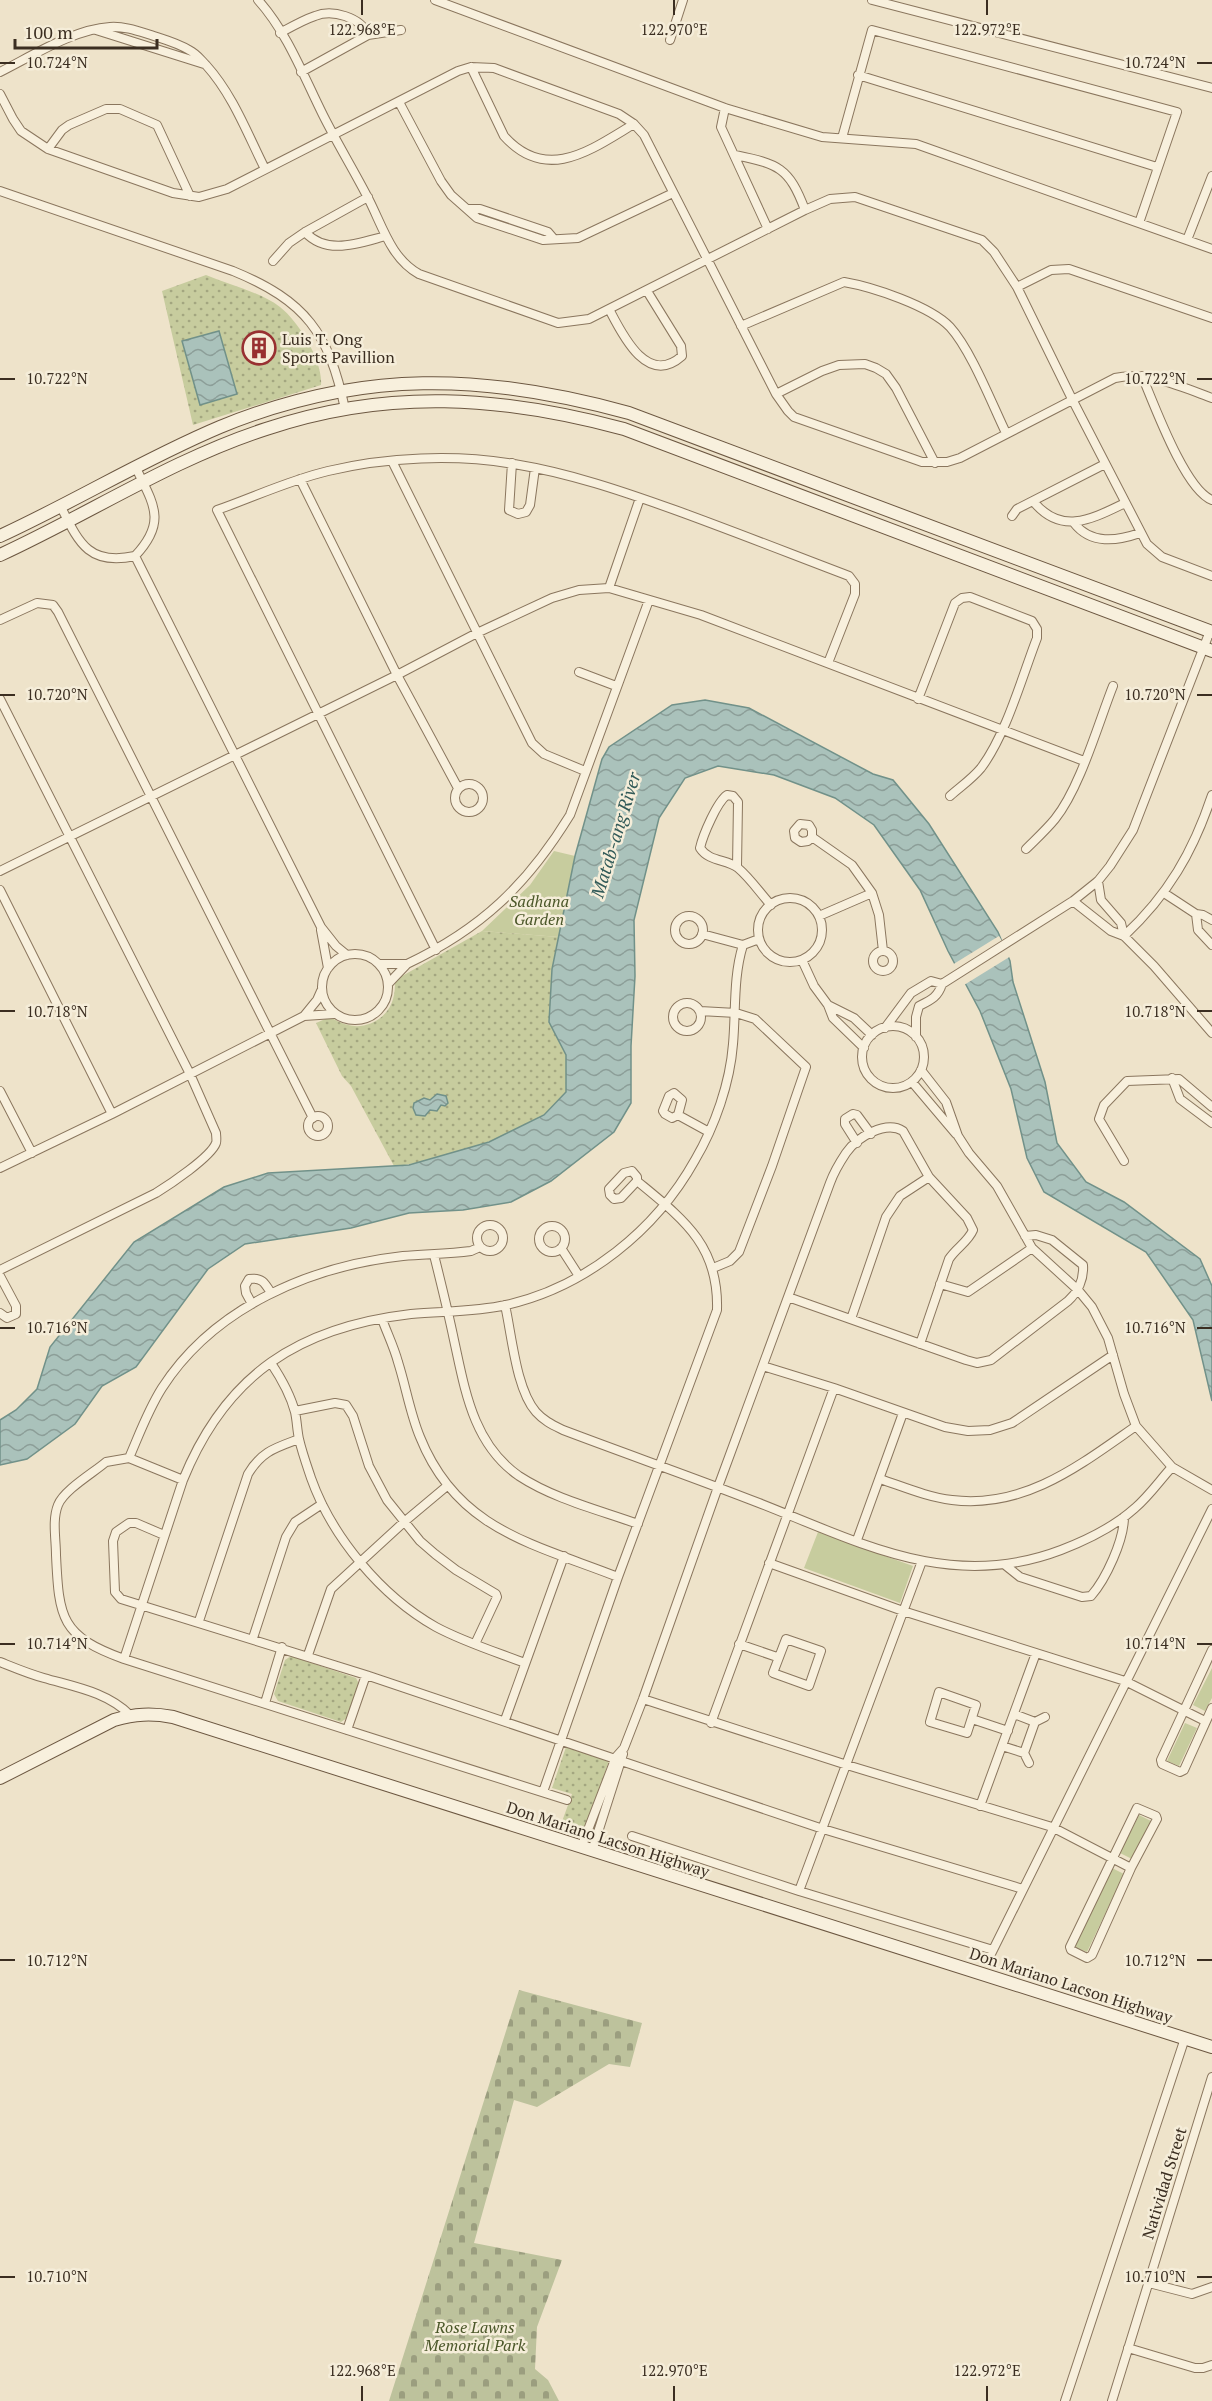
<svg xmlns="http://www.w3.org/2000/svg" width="1212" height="2401" font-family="'PT Serif',serif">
	<defs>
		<pattern id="cemetery-stones" width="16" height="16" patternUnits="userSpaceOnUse" patternTransform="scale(1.5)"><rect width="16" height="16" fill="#bdc29c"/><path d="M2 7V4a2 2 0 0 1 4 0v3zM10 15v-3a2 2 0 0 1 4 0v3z" fill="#9b9e7f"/></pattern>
		<pattern id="park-dots" width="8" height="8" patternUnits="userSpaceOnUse" patternTransform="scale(1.5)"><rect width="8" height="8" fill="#c7cc9e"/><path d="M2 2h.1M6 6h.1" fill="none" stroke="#a3a680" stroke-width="1.8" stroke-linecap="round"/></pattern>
		<pattern id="water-waves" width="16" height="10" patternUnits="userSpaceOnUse" patternTransform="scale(1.5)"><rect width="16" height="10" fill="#aac2bb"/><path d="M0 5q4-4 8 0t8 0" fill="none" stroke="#8c9e98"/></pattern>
	</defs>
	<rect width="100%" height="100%" fill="#eee3ca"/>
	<path fill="#c7cc9e" d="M554 851 575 856 559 937 482 931 530 885Z
		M818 1532 913 1566 900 1603 804 1568Z
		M1212 1668V1698L1205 1711 1193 1705Z
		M1185 1723 1197 1728 1179 1766 1167 1761Z
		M1139 1815 1151 1821 1132 1859 1120 1853Z
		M1112 1868 1124 1874 1087 1952 1075 1947Z"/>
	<path fill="url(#cemetery-stones)" d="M519 1990 642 2023 630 2067 609 2064 537 2107 514 2100 474 2243 562 2260 537 2327 535 2369 548 2380 559 2401H389Z"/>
	<path fill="url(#park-dots)" d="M206 275C230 285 260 292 280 307 299 322 323 361 321 385L193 425 162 291Z
		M482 931 559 937 552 969 549 1022 566 1055V1092C559 1099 552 1109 543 1115 509 1138 434 1163 394 1166L351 1086 342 1076 316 1023 330 1017C336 1020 342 1024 348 1025 367 1030 388 1018 393 999 395 993 395 986 395 980Z
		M291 1656 356 1678 359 1684 347 1718 341 1722 278 1701 274 1694 285 1660Z
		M566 1747 609 1761 583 1835 560 1827 572 1794 552 1788Z"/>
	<path fill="url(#water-waves)" stroke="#719189" stroke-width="1.5" d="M219 331 237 394 200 405 182 341Z
		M705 700 749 708 873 774 893 780 929 824 998 932 1010 961 1013 982 1045 1082 1057 1143 1086 1182 1124 1202 1200 1259 1212 1286V1401L1193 1320 1146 1252 1044 1192 1027 1158 1011 1089 980 1011 948 951 920 890 874 825 835 798 774 775 718 766 685 778 659 818 634 920 635 976 631 1046V1103L614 1132 551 1181 511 1202 463 1210 409 1213 351 1228 245 1244 208 1269 136 1367 102 1386 75 1424 27 1459 0 1465V1420L16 1410 37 1389 50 1347 134 1242 224 1187 268 1173 409 1165 489 1142 544 1115 566 1092V1055L549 1022 552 969 575 856 602 759 609 747 672 705Z
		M437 1094 446 1096 448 1103 445 1106 441 1105 437 1111 430 1110 425 1116 416 1115 413 1108 414 1103 424 1098 430 1100Z"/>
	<path fill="#eee3ca" d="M999 936 1011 956 964 985 952 965Z"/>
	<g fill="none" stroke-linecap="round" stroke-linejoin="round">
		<g stroke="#8a765e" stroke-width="10">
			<path id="street" d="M258 0C287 32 304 77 323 115 337 143 353 169 367 196 382 224 390 258 419 274L558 323 589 319 805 210 830 199 855 197 982 240 994 252 1017 287 1072 399 1147 544 1162 557 1212 576
				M435 0 725 108 822 137 916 144 1212 249
				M872 0 1212 88
				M96 30 204 64
				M280 33C291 27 303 20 315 16 332 9 361 17 368 35
				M670 40 683 0
				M471 67 504 136C547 184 592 149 634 124
				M0 72C32 56 74 29 110 27 124 26 138 31 151 35 163 39 178 43 189 50 197 54 200 59 206 65 233 95 247 133 265 169
				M301 72 368 35 401 30
				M858 75 1157 167
				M0 94 13 119 21 131 48 149 173 193 199 197 227 189 458 71 471 67 494 68 619 114 634 124 644 135 776 394 788 411 794 417 922 462H947L960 458 1115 378C1147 371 1182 387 1212 398
				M399 102 441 181 451 195 477 218 543 240 578 238 673 193
				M725 108 721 127 768 229
				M842 138 872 30 1177 112 1139 223
				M48 149 62 130 69 125 106 109H120L157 125 190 196
				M735 155C778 164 789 167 805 210
				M0 191 233 271C306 301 329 333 345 409
				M469 209H480L548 232 554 239
				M305 232C327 256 359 243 386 236
				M1187 240 1212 176
				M273 261 289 243 305 232 368 197
				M1017 287 1051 270 1069 269 1212 318
				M609 309C622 334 647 387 682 356L681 346 647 291
				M741 326 844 282C873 287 930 306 950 327 971 350 992 404 1006 433
				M1142 376C1154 404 1185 490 1212 500
				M776 394 822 371 839 365 865 364 876 368 886 374 896 388 935 463
				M392 461 532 743 544 754 585 771
				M512 463 509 510 518 514 526 512 530 505 535 468
				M300 479 397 675 458 788
				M1033 501C1061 536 1092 519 1125 503
				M61 507C79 543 89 566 135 556 167 522 154 505 136 468
				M1012 516 1017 509 1105 464
				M1074 523C1091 545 1117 541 1140 533
				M135 556 321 927 336 946 347 955
				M609 588 640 498
				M0 620 37 603 53 605 58 612 313 1118
				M579 672 616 686
				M0 699 190 1074 216 1133C216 1135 217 1142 216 1143 211 1157 169 1185 156 1193L0 1270
				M918 699 955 603 962 598 970 597 1032 621 1037 629V638C1022 677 1006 735 981 768 972 779 960 787 950 796
				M455 798a14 14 0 1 1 28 0a14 14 0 1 1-28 0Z
				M812 837 808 841 801 842 795 838 794 831 800 824 809 825 812 830V837L852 865 872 893
				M1026 849C1036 839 1046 830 1055 819 1080 788 1098 724 1113 686
				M737 867 738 802 733 796 727 795C717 802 703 835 700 848 709 862 727 859 738 868 750 878 760 893 771 905
				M0 871 397 675 477 633 552 598 579 590 609 588 701 615 1084 761
				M1098 881 1101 900 1121 923 1124 936
				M0 890 112 1114
				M1164 893 1196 914 1203 915 1212 920
				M758 930a32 32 0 1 1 64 0a32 32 0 1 1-64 0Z
				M1073 901 1111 931 1124 936 1154 966 1212 1033
				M1196 914 1198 930 1212 945
				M819 916 872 893 879 915 883 951
				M675 930a14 14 0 1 1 28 0a14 14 0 1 1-28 0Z
				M321 930 328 968
				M702 934 743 945 759 939
				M1124 936C1168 895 1193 852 1212 795
				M436 950 217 510C254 497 290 480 328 471 387 457 455 454 514 464 569 473 622 491 675 510 733 531 791 554 849 576L855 584V594L828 663
				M873 961a10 10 0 1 1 20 0a10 10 0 1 1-20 0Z
				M322 987a33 33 0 1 1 66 0a33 33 0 1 1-66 0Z
				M802 960 814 986 828 1005 833 1018 864 1048
				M379 964H407L388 984
				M407 964C481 929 527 885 570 815L649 600
				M321 991 317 1000 304 1016 334 1014
				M673 1017a14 14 0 1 1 28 0a14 14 0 1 1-28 0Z
				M828 1005 854 1018 872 1035
				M700 1011 736 1013 755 1019 806 1067 772 1166 739 1252 730 1261 713 1268
				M862 1057a31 31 0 1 1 62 0a31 31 0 1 1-62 0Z
				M885 1028 911 993 931 981 942 984
				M916 1037V1017L919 1006C931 1000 938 997 942 984L1073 901 1098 881 1110 866 1133 830 1210 631
				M921 1070 946 1102 958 1136 969 1153 997 1186 1032 1248 1078 1290 1092 1307 1108 1338 1124 1394 1136 1426 1172 1467 1212 1490
				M1172 1078 1180 1099 1212 1123
				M912 1082 956 1134
				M0 1091 32 1153
				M678 1115 682 1100 674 1093 669 1096 663 1111 665 1114 672 1118 678 1115 709 1132
				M308 1126a10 10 0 1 1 20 0a10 10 0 1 1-20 0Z
				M857 1143 845 1124V1119L853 1114 857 1115 871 1134
				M1124 1161 1099 1119 1104 1105 1127 1081 1179 1079 1212 1107
				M0 1168 112 1114 304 1016
				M477 1238a13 13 0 1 1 26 0a13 13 0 1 1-26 0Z
				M539 1239a13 13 0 1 1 26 0a13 13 0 1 1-26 0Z
				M561 1248 579 1276
				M434 1255C441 1283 448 1311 454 1340 465 1390 473 1444 519 1476 554 1499 599 1510 638 1524
				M0 1276 16 1306V1314L7 1318 0 1313
				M940 1284 968 1292 1032 1248
				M788 1297 966 1360 977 1363 991 1360 1068 1301C1078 1292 1084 1279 1083 1265L1052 1240 1036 1235 1025 1236
				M252 1304 246 1293 245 1286 249 1279C262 1277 265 1283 271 1293
				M505 1305C512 1336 516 1389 536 1412 544 1421 553 1425 563 1430 629 1455 695 1478 759 1503 861 1543 951 1592 1061 1550 1087 1540 1114 1527 1135 1508 1149 1496 1160 1480 1172 1467
				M382 1319C387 1333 394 1347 398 1362 406 1387 410 1413 420 1437 457 1530 534 1544 618 1577
				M851 1319 886 1217 900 1196 929 1177
				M271 1363C281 1378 290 1393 295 1412 297 1421 297 1430 299 1439 302 1452 307 1466 311 1478 332 1537 381 1596 436 1627 464 1642 496 1652 525 1663
				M763 1366 834 1388 945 1427 968 1431 990 1430 1012 1423 1113 1355
				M295 1411 335 1403 346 1405 353 1416 369 1466 387 1500 420 1541 435 1554 456 1570 496 1594 497 1597 475 1644
				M129 1458C139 1435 148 1410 162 1388 214 1307 311 1266 403 1256 425 1254 448 1254 471 1251L480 1247
				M880 1479C904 1487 927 1497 952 1500 1025 1509 1080 1465 1136 1426
				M183 1480 129 1458 106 1462C93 1473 64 1490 58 1505 52 1520 56 1539 56 1555 59 1619 61 1636 124 1659L567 1800
				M164 1535 136 1523H129L116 1532 113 1541 115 1592 121 1599 366 1675 823 1829 1023 1889
				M857 1540 903 1413
				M769 1563 903 1611 1125 1681 1205 1721
				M1005 1565 1020 1577 1082 1597 1091 1596C1106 1579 1124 1540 1124 1517
				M199 1621 248 1474C262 1451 275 1448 299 1439
				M253 1638 286 1537 295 1522 322 1504
				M786 1639 821 1651 809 1686 773 1673Z
				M739 1644 777 1657
				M1212 1650 1161 1760 1162 1764 1180 1772 1184 1770 1212 1708
				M308 1655 331 1589 404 1522 447 1486
				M124 1659 183 1480C226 1374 299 1327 411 1314 443 1311 475 1312 506 1305 586 1287 656 1230 695 1160 715 1126 730 1083 733 1044 736 1011 733 977 743 945
				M0 1662C15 1668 29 1674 44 1678 75 1687 107 1692 130 1715
				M939 1692 976 1705 967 1733 930 1722Z
				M643 1699 847 1765 1052 1827 1131 1868
				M265 1703 282 1647
				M972 1719 1008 1731
				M505 1720 564 1556
				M1035 1722 1045 1717
				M711 1723 834 1388
				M347 1730 366 1675
				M1002 1746 1024 1753 1035 1722 1014 1714
				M1024 1753 1029 1763
				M543 1792 618 1577 717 1310C719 1245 683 1219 637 1181V1177L632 1171 624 1173 609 1189 610 1195 614 1199 621 1198 637 1181
				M980 1806 1036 1653
				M1137 1808 1156 1816 1157 1819 1131 1868 1092 1955 1087 1958 1071 1950 1070 1947Z
				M632 1836 799 1891 993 1950
				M581 1848 616 1757 624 1748 643 1699 718 1487 830 1183C834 1172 840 1162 846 1153 857 1137 886 1120 903 1131L929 1177 967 1218 973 1230C968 1242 956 1248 949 1259L920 1344
				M592 1851 623 1754
				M799 1891 922 1561
				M989 1958 1212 1509
				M1149 2283 1192 2294 1212 2287
				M1128 2348 1195 2368H1203L1212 2365
				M1065 2401 1185 2038
				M1112 2401 1212 2077"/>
		</g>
		<g stroke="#6c5741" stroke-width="14">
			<path id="secondary" d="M0 536C74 502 144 459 220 427 361 369 484 373 629 413L1212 632
				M0 555C89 514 173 459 266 429 388 388 501 396 624 429L1212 651
				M0 1778 114 1720C135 1714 151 1713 173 1717L1212 2047"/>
		</g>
		<use href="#street" stroke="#f8f0dd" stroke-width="8"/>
		<use href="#secondary" stroke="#f8f0dd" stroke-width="12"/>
	</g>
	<path fill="none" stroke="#3b2e21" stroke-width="2" d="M362 0V15M674 0V15M987 0V15M0 63H15M1197 63H1212M0 379H15M1197 379H1212M0 695H15M1197 695H1212M0 1011H15M1197 1011H1212M0 1328H15M1197 1328H1212M0 1644H15M1197 1644H1212M0 1960H15M1197 1960H1212M0 2277H15M1197 2277H1212M362 2386V2401M674 2386V2401M987 2386V2401"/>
	<defs>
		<g id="building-ring" transform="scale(1.725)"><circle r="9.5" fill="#f5edd9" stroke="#983031" stroke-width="1.5"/><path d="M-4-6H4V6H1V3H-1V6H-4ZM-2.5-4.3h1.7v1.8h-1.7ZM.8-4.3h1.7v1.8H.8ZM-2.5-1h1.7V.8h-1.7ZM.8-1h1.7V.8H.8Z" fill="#983031"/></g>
	</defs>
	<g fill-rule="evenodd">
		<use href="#building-ring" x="259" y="348"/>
	</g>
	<g text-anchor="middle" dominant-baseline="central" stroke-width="5" stroke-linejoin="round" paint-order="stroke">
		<g font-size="16" fill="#3b2e21" stroke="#f5edd9" text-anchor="start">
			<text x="282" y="339">Luis T. Ong<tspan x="282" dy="18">Sports Pavillion</tspan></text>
		</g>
		<g font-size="16" font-style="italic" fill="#4b5729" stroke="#f5edd9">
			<text x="539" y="901">Sadhana<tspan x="539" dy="18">Garden</tspan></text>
			<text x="475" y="2327">Rose Lawns<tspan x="475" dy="18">Memorial Park</tspan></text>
		</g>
		<g font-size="16" fill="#3b2e21" stroke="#f5edd9">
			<text transform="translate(608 1839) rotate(18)">Don Mariano Lacson Highway</text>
			<text transform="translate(1071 1985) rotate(18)">Don Mariano Lacson Highway</text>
			<text transform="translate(1164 2183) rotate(-73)">Natividad Street</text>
		</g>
		<g font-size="18" font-style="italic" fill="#315a58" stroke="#f5edd9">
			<text transform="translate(615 835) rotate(-73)">Matab-ang River</text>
		</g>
	</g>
	<g font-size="15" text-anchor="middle" fill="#3b2e21" stroke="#f5edd9" stroke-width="5" stroke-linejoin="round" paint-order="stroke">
		<text x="362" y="35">122.968°E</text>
		<text x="674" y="35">122.970°E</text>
		<text x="987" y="35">122.972°E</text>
		<text x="57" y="68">10.724°N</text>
		<text x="1155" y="68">10.724°N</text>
		<text x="57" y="384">10.722°N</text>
		<text x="1155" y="384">10.722°N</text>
		<text x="57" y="700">10.720°N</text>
		<text x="1155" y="700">10.720°N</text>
		<text x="57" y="1017">10.718°N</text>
		<text x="1155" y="1017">10.718°N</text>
		<text x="57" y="1333">10.716°N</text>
		<text x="1155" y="1333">10.716°N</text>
		<text x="57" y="1649">10.714°N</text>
		<text x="1155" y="1649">10.714°N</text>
		<text x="57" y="1966">10.712°N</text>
		<text x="1155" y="1966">10.712°N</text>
		<text x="57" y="2282">10.710°N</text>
		<text x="1155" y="2282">10.710°N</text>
		<text x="362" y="2376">122.968°E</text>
		<text x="674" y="2376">122.970°E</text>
		<text x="987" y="2376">122.972°E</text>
	</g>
	<path d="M15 39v9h142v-9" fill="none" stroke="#3b2e21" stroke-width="3"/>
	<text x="24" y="39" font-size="18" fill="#3b2e21" stroke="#f5edd9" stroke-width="4.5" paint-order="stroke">100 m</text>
</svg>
